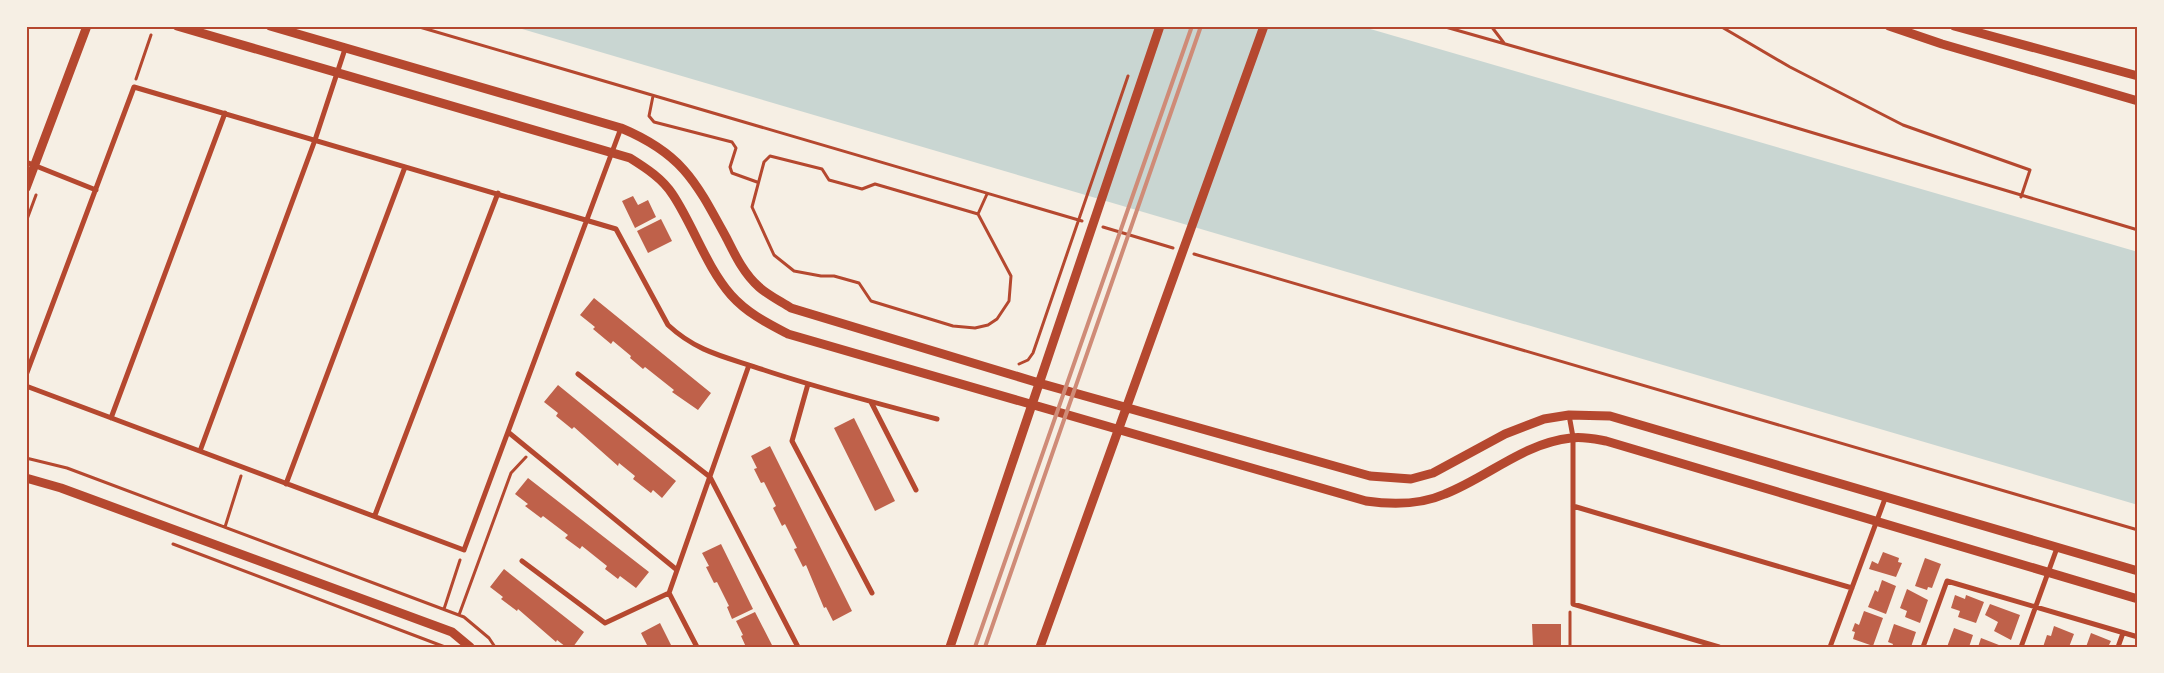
<svg xmlns="http://www.w3.org/2000/svg" width="2164" height="673" font-family="Signika,sans-serif">
	<rect width="100%" height="100%" fill="#f6efe4"/>
	<path fill="#c9d6d2" d="M512 26H1360L2138 252V505Z"/>
	<path fill="#bf614a" d="M633 196 638 205 648 200 656 217 635 228 622 201Z
		M661 219 672 241 648 253 637 231Z
		M594 298 711 393 698 410 672 392 674 390 645 367 643 369 630 358 631 356 613 341 611 344 593 329 595 327 580 315Z
		M558 385 676 481 662 498 653 490 651 493 633 479 635 476 619 463 618 466 574 427 572 429 556 416 558 413 544 402Z
		M854 418 895 501 875 511 834 428Z
		M770 446 852 611 833 621 826 607 824 608 806 565 803 567 794 549 797 548 785 524 782 526 773 508 776 506 764 482 761 483 754 469 757 468 751 456Z
		M528 478 649 572 636 588 620 576 618 579 605 569 607 566 582 546 580 549 565 538 568 535 543 516 541 518 525 506 528 504 515 494Z
		M721 544 753 609 732 619 727 607 729 606 717 582 714 583 706 567 709 566 702 553Z
		M1883 552 1899 558 1898 562 1902 563 1896 577 1869 569 1872 561 1878 564Z
		M1925 558 1941 564 1932 588 1928 587 1927 590 1915 586Z
		M504 569 584 632 573 647H566L557 640 556 642 518 609 517 611 501 599 503 597 490 587Z
		M1882 580 1896 586 1886 614 1868 607 1875 590 1878 592Z
		M1907 589 1928 600 1920 623 1905 617 1907 611 1900 608Z
		M1955 595 1965 599 1966 595 1984 602 1976 623 1958 617 1960 611 1951 608Z
		M1990 604 2020 615 2011 640 1994 631 1998 622 1985 615Z
		M1864 611 1883 618 1873 646 1853 639 1855 632 1852 631 1855 623 1859 625Z
		M755 612 773 647H746L741 636 743 635 736 621Z
		M660 623 672 647H648L641 633Z
		M1532 624H1561V647H1533Z
		M1894 624 1916 632 1911 647H1892L1893 644 1888 642Z
		M2054 626 2074 634 2069 647H2043L2047 635 2051 636Z
		M1954 628 1973 635 1969 647H1947Z
		M2091 633 2111 641 2108 647H2086Z
		M1981 638 2004 647H1978Z"/>
	<g fill="none" stroke-linecap="round" stroke-linejoin="round">
		<path stroke="#b5482f" stroke-width="3" d="M416 26 1082 221
			M1442 26 1730 108 2138 230
			M1491 26 1504 43
			M1720 26 1790 67 1903 125 2030 170 2021 197
			M136 79 151 35
			M653 96 649 116 654 122 732 142 736 148 730 167 732 173 757 182
			M770 156 822 169 829 180 862 189 875 184 978 214 1011 276 1009 301 997 319 988 325 975 328 953 326 871 301 859 283 834 276H821L794 271 774 255 752 207 764 162Z
			M978 214 987 194
			M26 222 36 195
			M1103 227 1173 248
			M1194 254 2138 530
			M1019 364 1028 360 1033 353 1128 76
			M26 458 67 468 464 617 489 638 495 647
			M225 527 241 476
			M173 544 445 647
			M444 609 460 560
			M459 615 511 473 526 457
			M1570 647V612"/>
		<path stroke="#b5482f" stroke-width="5" d="M26 162 96 190
			M578 374 710 477 798 647
			M26 375 134 87 616 229 668 325C698 353 727 357 764 370 821 389 879 404 937 419
			M808 384 792 441 872 593
			M26 386 464 550 621 128
			M871 402 916 490
			M1569 415 1573 437V604L1719 647
			M111 418 225 113
			M508 432 677 570
			M200 451 315 140 345 49
			M286 484 405 167
			M1573 506 1852 588
			M375 515 498 193
			M522 561 605 623 669 593 749 365
			M669 593 697 647
			M1830 647 1886 496
			M1923 647 1947 581 2138 637
			M2021 647 2057 548
			M2118 647 2123 633"/>
		<path stroke="#b5482f" stroke-width="9" d="M177 26 630 158C646 168 663 179 673 195 694 227 706 266 731 295 747 313 767 323 788 334L1366 501C1393 505 1420 505 1445 494 1488 477 1524 443 1571 438 1582 436 1595 439 1606 441L2138 599
			M270 26 621 128C683 154 696 182 727 239 735 255 744 274 759 287 768 295 780 301 791 308L1039 383 1370 476 1411 479 1433 473 1505 434 1544 419 1569 415 1610 416 2138 571
			M1889 26 1942 44 2138 101
			M1954 26 2138 76
			M26 188 87 26
			M26 478 61 488 452 632 470 647
			M950 647 1160 26
			M1040 647C1113 439 1191 234 1264 26"/>
		<path stroke="#cf8b77" stroke-width="4" d="M975 647 1192 26
			M985 647 1201 26"/>
	</g>
	<rect width="2164" height="673" fill="none" stroke="#f6efe4" stroke-width="55"/>
	<rect x="28" y="28" width="2108" height="618" fill="none" stroke="#b5482f" stroke-width="2"/>
</svg>
